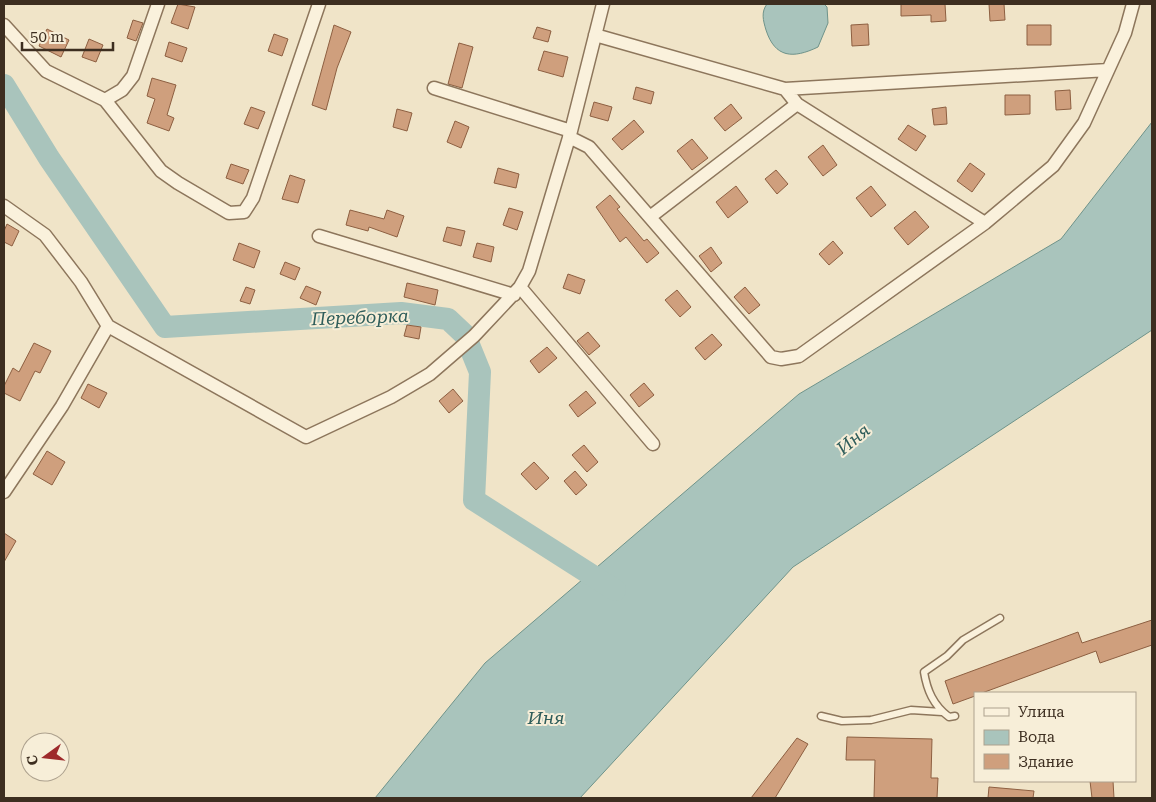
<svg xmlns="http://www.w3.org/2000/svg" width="1156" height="802" font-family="'Roboto Serif',serif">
	<rect width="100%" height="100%" fill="#f0e4c8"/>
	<path fill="#a9c4bc" stroke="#6f938a" d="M767 4H824L827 7 828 23 818 47C793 59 775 58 766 30 763 20 761 12 767 4Z
		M1152 122V330L793 567 580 798H375L485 663 799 394 1061 239Z"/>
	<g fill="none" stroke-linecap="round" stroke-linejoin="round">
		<path stroke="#a9c4bc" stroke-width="22" d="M4 85 49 158 165 327 401 313 448 319 465 335 480 372 474 500 615 590"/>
	</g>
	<path fill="#cf9f7d" stroke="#8d5f41" d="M178 4 195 7 188 29 171 23Z
		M901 4H945L946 21 931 22V15L901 16Z
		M989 4H1004L1005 20 990 21Z
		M133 20 143 23 136 41 127 38Z
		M868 24 869 45 852 46 851 25Z
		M334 25 351 32 337 68 326 110 312 105Z
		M1027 25H1051V45H1027Z
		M537 27 551 31 548 42 533 38Z
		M47 29 69 40 61 57 39 46Z
		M274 34 288 39 282 56 268 51Z
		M89 39 103 45 96 62 82 57Z
		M169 42 187 48 182 62 165 56Z
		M459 43 473 47 462 88 448 84Z
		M544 51 568 57 563 77 538 70Z
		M152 78 176 85 167 115 174 118 169 131 147 123 155 99 147 96Z
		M636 87 654 92 651 104 633 99Z
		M1070 90 1071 109 1056 110 1055 91Z
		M1005 95H1030V114L1005 115Z
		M594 102 612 107 608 121 590 116Z
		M731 104 742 118 725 131 714 118Z
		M251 107 265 112 258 129 244 124Z
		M946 107 947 124 934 125 932 109Z
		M397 109 412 113 407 131 393 127Z
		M634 120 644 132 622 150 612 139Z
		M455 121 469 127 461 148 447 142Z
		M908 125 926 136 916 151 898 139Z
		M692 139 708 158 692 170 677 151Z
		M823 145 837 165 823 176 808 157Z
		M970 163 985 174 972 192 957 181Z
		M231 164 249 170 243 184 226 178Z
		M498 168 519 174 516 188 494 183Z
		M776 170 788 184 777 194 765 179Z
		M290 175 305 180 298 203 282 199Z
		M736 186 748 202 728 218 716 202Z
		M871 186 886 205 871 217 856 198Z
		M610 195 620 207 617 209 644 241 647 239 659 253 647 263 626 237 620 242 596 207Z
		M509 208 523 212 517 230 503 225Z
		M350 210 384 219 387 210 404 216 397 237 369 227 368 231 346 225Z
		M915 211 929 227 908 245 894 228Z
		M7 224 19 231 12 246 4 242V231Z
		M447 227 465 231 461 246 443 241Z
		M833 241 843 253 829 265 819 254Z
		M239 243 260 251 254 268 233 260Z
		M477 243 494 247 491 262 473 257Z
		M711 247 722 263 711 272 699 256Z
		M285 262 300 268 295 280 280 274Z
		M568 274 585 280 580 294 563 288Z
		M407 283 438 290 435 305 404 297Z
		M306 286 321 292 316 305 300 298Z
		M246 287 255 290 250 304 240 301Z
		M745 287 760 305 749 314 734 297Z
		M677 290 691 307 680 317 665 300Z
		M407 325 421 327 419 339 404 336Z
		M588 332 600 346 589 355 577 341Z
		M712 334 722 345 705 360 695 348Z
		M34 343 51 351 40 373 35 371 20 401 4 393V386L13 368 19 372Z
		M547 347 557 358 539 373 530 361Z
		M644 383 654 395 639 407 630 395Z
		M88 384 107 393 99 408 81 398Z
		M453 389 463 401 449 413 439 401Z
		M586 391 596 403 578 417 569 405Z
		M584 445 598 462 587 472 572 455Z
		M47 451 65 462 52 485 33 474Z
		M534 462 549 478 536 490 521 474Z
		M575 471 587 485 576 495 564 481Z
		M4 533 16 541 4 562Z
		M1152 620V645L1100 663 1096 651 982 693H975V696L953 704 945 681 1078 632 1082 643Z
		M847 737 932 739 931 778H938L937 798H874L875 760H846Z
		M797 738 808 744 775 798H751Z
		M1090 781H1113L1114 798H1092Z
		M989 787 1034 791 1033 798H988Z"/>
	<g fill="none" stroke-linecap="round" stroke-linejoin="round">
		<g stroke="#8d765c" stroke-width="9">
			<path id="lane" d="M821 716 842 721 871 720 911 710 942 712
				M955 716 949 717C933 705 927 690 924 672L947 656 963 640 1000 618"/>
		</g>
		<g stroke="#8d765c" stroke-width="15">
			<path id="street" d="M4 25 46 71 105 100 161 171 178 183 229 213 244 212 253 198 319 4
				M595 35 785 89 797 104 985 223
				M434 88 571 131
				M785 89 1108 70
				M105 100 122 90 133 76 158 4
				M569 137 589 147 771 357 781 359 799 356 985 223 1053 166 1084 123 1125 33 1133 4
				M4 206 45 235 81 282 108 326 306 437 391 397 430 374 474 336 520 287 529 271 571 131 603 4
				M650 217 797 104
				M319 236 514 295
				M520 287 653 444
				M4 492 62 406 108 326"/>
		</g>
		<use href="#lane" stroke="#faf1dc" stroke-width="6"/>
		<use href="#street" stroke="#faf1dc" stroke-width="12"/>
	</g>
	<g text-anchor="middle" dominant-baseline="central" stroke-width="4" stroke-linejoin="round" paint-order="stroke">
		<g font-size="18" font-style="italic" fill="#2f5d5a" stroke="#f7eed8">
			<text transform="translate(360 317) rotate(-2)">Переборка</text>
			<text transform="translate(853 439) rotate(-40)">Иня</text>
			<text x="546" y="717">Иня</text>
		</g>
	</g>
	<rect width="1156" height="802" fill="none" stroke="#3d2e20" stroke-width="10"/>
	<rect x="974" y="692" width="162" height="90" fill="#f7eed8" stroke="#ada18e"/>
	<rect x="984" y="708" width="25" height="8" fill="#faf1dc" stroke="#ada18e"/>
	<text x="1018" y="717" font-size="15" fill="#3d2e20">Улица</text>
	<rect x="984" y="730" width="25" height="15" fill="#a9c4bc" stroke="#ada18e"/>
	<text x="1018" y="742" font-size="15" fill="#3d2e20">Вода</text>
	<rect x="984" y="754" width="25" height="15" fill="#cf9f7d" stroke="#ada18e"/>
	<text x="1018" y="767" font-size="15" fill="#3d2e20">Здание</text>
	<g transform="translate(45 757) rotate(255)"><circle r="24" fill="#f7eed8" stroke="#ada18e"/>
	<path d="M0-4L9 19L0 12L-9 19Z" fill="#9e2a2b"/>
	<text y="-8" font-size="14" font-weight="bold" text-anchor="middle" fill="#3d2e20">С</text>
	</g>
	<path d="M22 42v8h91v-8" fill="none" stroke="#3d2e20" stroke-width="2.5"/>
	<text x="30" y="42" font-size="15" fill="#3d2e20" stroke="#f7eed8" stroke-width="4" paint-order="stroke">50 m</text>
</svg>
